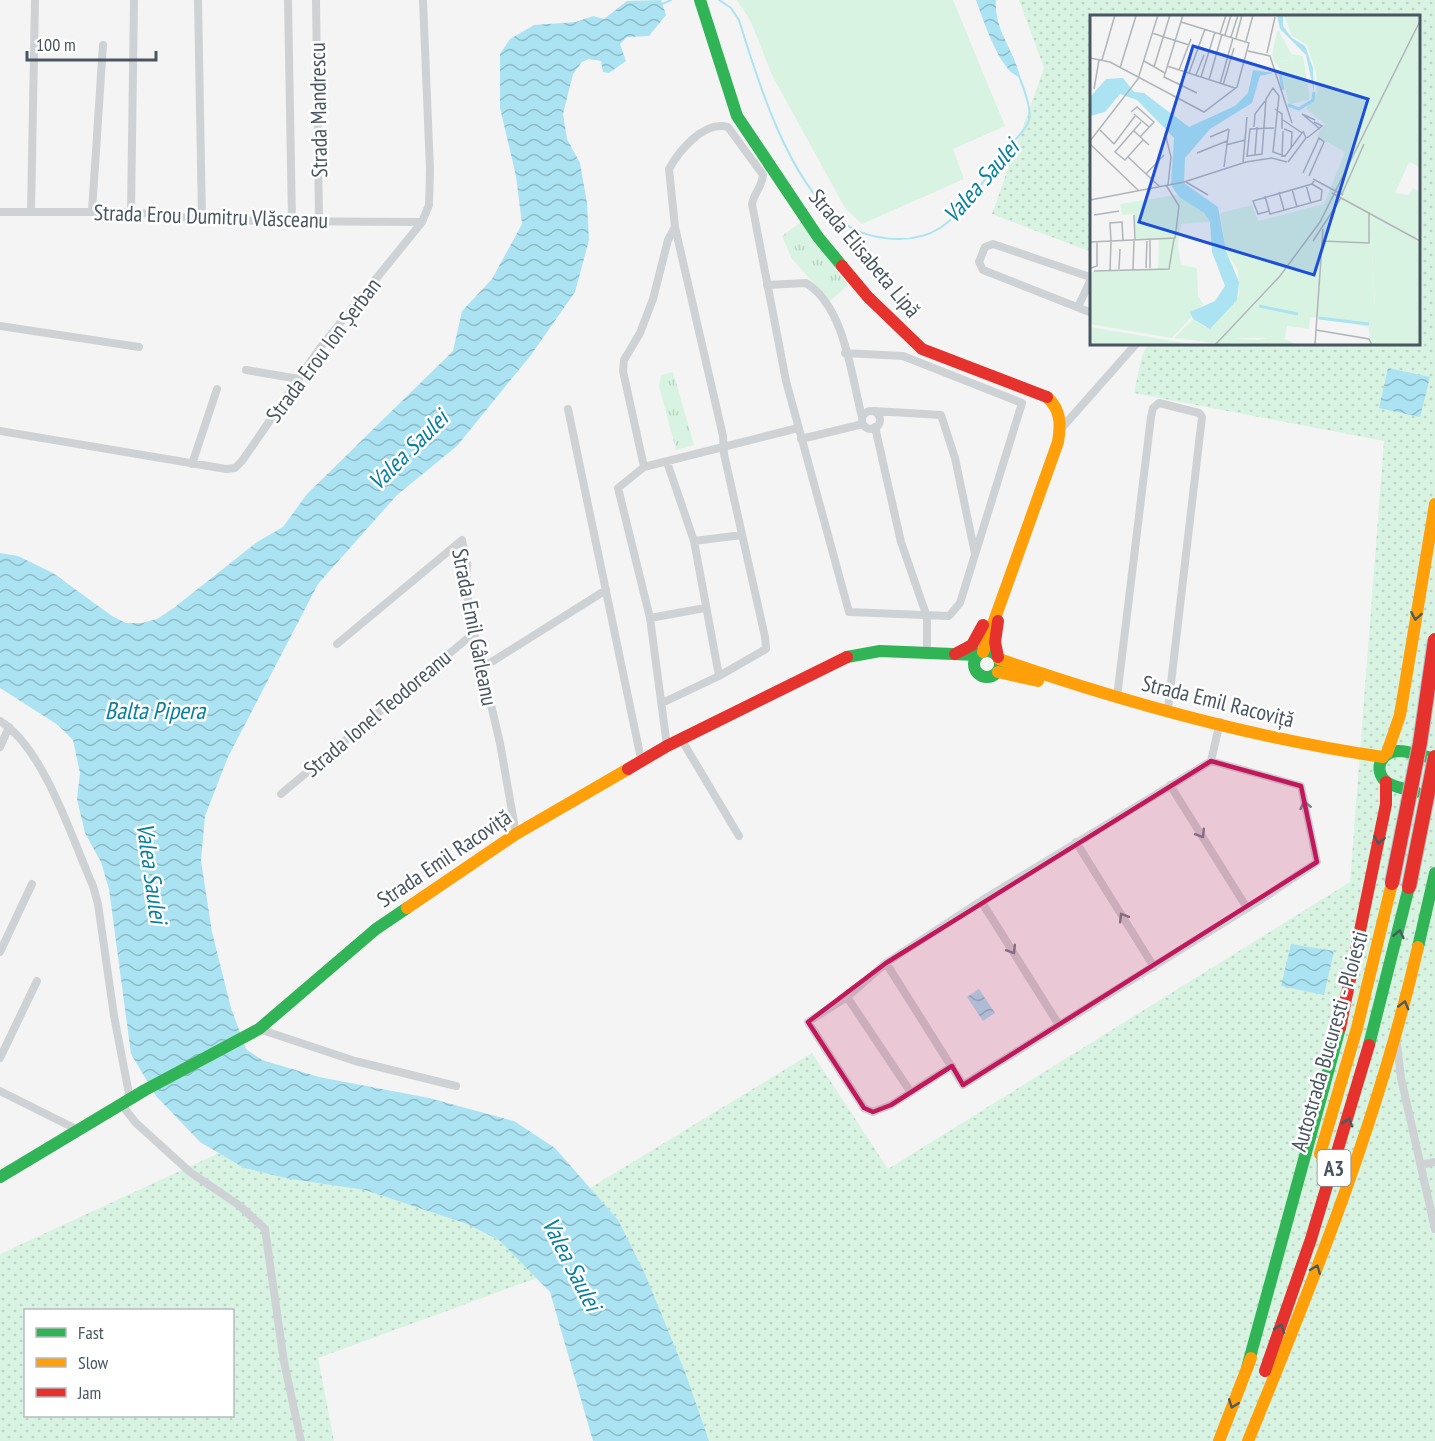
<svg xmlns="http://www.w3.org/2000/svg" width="1435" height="1441" font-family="'PT Sans Narrow',sans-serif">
	<defs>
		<pattern id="grass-dots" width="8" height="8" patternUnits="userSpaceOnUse" patternTransform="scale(1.5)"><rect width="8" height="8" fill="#d8f3e2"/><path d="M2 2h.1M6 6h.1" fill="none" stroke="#bbd2c4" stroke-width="1.8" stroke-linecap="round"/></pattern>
		<pattern id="park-tufts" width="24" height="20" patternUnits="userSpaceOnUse" patternTransform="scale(1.5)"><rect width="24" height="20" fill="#d8f3e2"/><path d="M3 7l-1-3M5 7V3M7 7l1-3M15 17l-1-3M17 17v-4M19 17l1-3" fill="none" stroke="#bbd2c4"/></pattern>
		<pattern id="water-waves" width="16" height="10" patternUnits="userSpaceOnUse" patternTransform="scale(1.5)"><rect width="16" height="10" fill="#abe3f3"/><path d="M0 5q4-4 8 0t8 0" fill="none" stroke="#8dbbc8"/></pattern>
	</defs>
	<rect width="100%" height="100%" fill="#f4f4f4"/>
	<path fill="url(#grass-dots)" fill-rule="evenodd" d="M1019 0H1435V1441H709L618 1220 590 1188 812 1053 888 1169 1350 882 1384 441 1134 393 1142 356 1148 344H1418V16H1092L1091 252 992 214 1044 68Z
		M219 1153 244 1168 290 1179 365 1190 467 1224 499 1240 537 1278 318 1358 334 1441H0V1254ZM26 1310H232V1416H26Z"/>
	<path fill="url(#park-tufts)" d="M801 222 848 285 830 301 792 259 782 236Z
		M673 372 694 445 676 450 659 386 661 375Z"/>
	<path fill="#d8f3e2" d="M737 0H953L1005 126 953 149 964 179 862 224 845 208 772 75 751 22Z"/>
	<path fill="url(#water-waves)" d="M661 0 666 15 649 36 627 37 620 44 626 61 609 73 603 72 601 61 589 59 582 62 573 74 563 114 567 139 580 163 587 203 589 240 575 292 531 355 457 446 397 495 318 584 228 757 205 816 201 861 212 932 231 1008 246 1049 262 1060 319 1077 429 1098 514 1121 555 1148 618 1220 645 1274 685 1372 709 1441H593L550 1292 499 1240 467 1224 365 1190 290 1179 244 1168 200 1142 156 1096 131 1054 109 889 101 862 85 833 77 799 80 773 73 740 58 725 0 688V553L18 556 53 573 112 616 126 623H142L157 619 175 607 257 542 283 527 307 494 453 351 462 311 492 279 522 224 516 176 500 108V54L510 39 534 25 576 22 593 16 604 19 627 1Z
		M976 0H996C994 31 1014 49 1020 77 1000 73 983 19 976 0Z
		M1388 368 1430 377 1420 417 1379 408Z
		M1291 944 1334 951 1324 995 1281 986Z
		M979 989 995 1013 983 1021 967 997Z"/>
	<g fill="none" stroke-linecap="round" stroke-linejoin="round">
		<path stroke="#abe3f3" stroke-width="2" d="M719 0 731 8 739 20C757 79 788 179 837 218 863 240 910 247 940 228 961 215 991 172 1005 152 1012 141 1026 132 1029 120 1032 108 1023 87 1019 76
			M660 5 671 0"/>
		<path stroke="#cfd2d4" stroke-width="8" d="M198 0 202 219
			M288 0 292 221
			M316 0 319 220
			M92 211 103 45
			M0 212H131L202 219 262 221 422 222
			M31 212 35 0
			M131 212 134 0
			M1090 277 993 244 985 247 979 262 983 270 1092 313
			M767 285 806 283C845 307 851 375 862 417
			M1078 307 1092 277
			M0 326 139 347
			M246 370 299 379
			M568 409 641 759
			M874 411 941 415 955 458 975 554
			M862 420a9 9 0 1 1 18 0a9 9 0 1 1-18 0Z
			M875 427 901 542 927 617V654
			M1060 430 1136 344
			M0 431 226 469 235 468 242 461 320 348 422 222 429 205 430 170 423 0
			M801 439 863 424
			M667 462 694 541 719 676
			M192 464 217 389
			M644 467 623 371 624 360 640 333 653 299 668 240 675 227
			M694 541 742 535
			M650 618 705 608
			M337 644 462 540 467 563 466 588 474 633 500 743 516 834
			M482 668 606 590
			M1117 697 1151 417 1153 408 1159 403 1199 413 1202 417 1168 709
			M662 703 719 676 766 649 765 637 724 454 723 436 675 227 669 169C679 151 704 120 728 127L763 175C762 187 754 193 752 204L786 381 849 612 949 616 960 603 1022 403 903 356 845 353
			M0 721C44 748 72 839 93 886L98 904 114 1016 130 1099
			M681 739 739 836
			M667 746 650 618 618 488 644 467 798 428
			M0 747 9 727
			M1170 785 1247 908
			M281 794 474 633
			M1076 842 1154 967
			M981 901 1059 1025
			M0 952 32 884
			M886 963 963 1085 1268 895 1317 862 1301 786 1211 761
			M847 997 910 1091
			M259 1029 355 1061 456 1086
			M1397 1044 1401 1078 1435 1229
			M0 1058 37 981
			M952 1066 891 1105 873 1112 864 1108 808 1022 847 997 886 963 981 901 1211 761 1220 722
			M0 1091 78 1130
			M121 1104 136 1123 190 1172 240 1206 265 1229 284 1362 301 1441
			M1421 1165 1435 1162"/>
		<path stroke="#30b455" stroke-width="12" d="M700 0 737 116 818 237 842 266
			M974 664a13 13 0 1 1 26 0a13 13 0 1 1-26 0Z
			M847 657 880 651 977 655
			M1416 792C1407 789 1391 787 1385 781 1373 768 1382 752 1398 751 1410 751 1423 756 1435 759
			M1418 947 1435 873
			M1369 1045 1409 887
			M0 1177 145 1090 259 1029 376 929 407 908
			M1247 1368 1340 1028"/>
		<path stroke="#ff9f0a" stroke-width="12" d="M983 652 1058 442C1061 424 1061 410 1047 397
			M999 659C1123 702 1253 738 1383 757
			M998 672 1038 681
			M1387 753 1400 715 1435 504
			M407 908 516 834 628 769
			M1320 1154 1357 1028 1392 883
			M1219 1441 1251 1358
			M1248 1441C1314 1280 1379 1117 1418 947"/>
		<path stroke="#e5322d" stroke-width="12" d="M842 266 868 297 922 349 1047 397
			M998 621 995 642 998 657
			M955 654 972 645 983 625
			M628 769 667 746 847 657
			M1340 1028 1386 804V782
			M1265 1371 1311 1239 1369 1045"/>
		<g stroke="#b8bec3" stroke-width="16" stroke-linecap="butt">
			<path id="jam-bridge" d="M1392 883 1420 743 1435 640
				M1409 887 1435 757"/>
		</g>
		<use href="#jam-bridge" stroke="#e5322d" stroke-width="14"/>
	</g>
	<defs><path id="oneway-chevron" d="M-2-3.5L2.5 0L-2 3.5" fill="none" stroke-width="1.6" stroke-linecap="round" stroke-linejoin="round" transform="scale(1.5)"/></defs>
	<g stroke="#485b61">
		<use href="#oneway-chevron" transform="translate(1416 616) rotate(100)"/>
		<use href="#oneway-chevron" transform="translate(1379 840) rotate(101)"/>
		<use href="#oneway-chevron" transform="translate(1399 934) rotate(-77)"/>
		<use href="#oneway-chevron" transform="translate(1404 1005) rotate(-75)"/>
		<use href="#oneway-chevron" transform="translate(1348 1122) rotate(-73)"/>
		<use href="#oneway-chevron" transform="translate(1316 1269) rotate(-69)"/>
		<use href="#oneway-chevron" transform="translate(1280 1328) rotate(-71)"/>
		<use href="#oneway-chevron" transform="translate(1233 1404) rotate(111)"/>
	</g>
	<g stroke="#78818a">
		<use href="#oneway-chevron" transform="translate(1305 805) rotate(-102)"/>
		<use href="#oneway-chevron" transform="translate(1201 834) rotate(58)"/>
		<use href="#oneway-chevron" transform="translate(1123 917) rotate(-122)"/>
		<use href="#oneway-chevron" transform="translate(1012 950) rotate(58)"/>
	</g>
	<path fill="#c2185b" fill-opacity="0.2" stroke="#c2185b" stroke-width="4.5" stroke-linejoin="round" d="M1211 761 1301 786 1317 862 963 1085 952 1066 891 1105 873 1112 864 1108 808 1022 886 963Z"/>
	<g text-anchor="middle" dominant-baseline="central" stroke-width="5" stroke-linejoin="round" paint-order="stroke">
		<rect fill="#fff" stroke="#808991" stroke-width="1.5" x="1317.5" y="1150" width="33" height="36" rx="4.5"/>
		<g font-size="21" font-weight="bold" fill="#495662">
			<text x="1334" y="1168">A3</text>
		</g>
		<g font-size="22" fill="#495662" stroke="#fff">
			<text transform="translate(318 110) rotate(-91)">Strada Mandrescu</text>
			<text transform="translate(211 216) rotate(2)">Strada Erou Dumitru Vlăsceanu</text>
			<text transform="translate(865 253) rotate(50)">Strada Elisabeta Lipă</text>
			<text transform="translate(323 350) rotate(-53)">Strada Erou Ion Șerban</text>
			<text transform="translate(475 627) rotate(79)">Strada Emil Gârleanu</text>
			<text transform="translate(1218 701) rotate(14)">Strada Emil Racoviță</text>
			<text transform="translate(377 713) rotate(-40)">Strada Ionel Teodoreanu</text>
			<text transform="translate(444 858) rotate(-34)">Strada Emil Racoviță</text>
			<text transform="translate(1329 1041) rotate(-74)">Autostrada Bucuresti - Ploiesti</text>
		</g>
		<g font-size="24" font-style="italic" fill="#067fa0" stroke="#fff">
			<text transform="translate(981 181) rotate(-49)">Valea Saulei</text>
			<text transform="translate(408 450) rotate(-45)">Valea Saulei</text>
			<text x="155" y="710">Balta Pipera</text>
			<text transform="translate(152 873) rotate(82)">Valea Saulei</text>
			<text transform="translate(572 1264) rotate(63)">Valea Saulei</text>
		</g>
	</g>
	<g transform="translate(1090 15)">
		<rect width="330" height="330" fill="#f4f4f4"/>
		<path d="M194 0H330V152L319 147 305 178 319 180 323 173 330 177V216L325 225 280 199 285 292 278 296 280 312 220 302 219 314 197 311 195 323H145L140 330 84 323 103 304 115 312 131 302 149 281 148 255 136 236 130 198 162 190 168 206 234 189 255 137 226 121 235 109 216 94 227 78 226 58 217 30 202 21ZM86 180 114 198 120 207 91 209 88 230 91 250 107 253 108 281 113 289 82 323 0 309V257L68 254 69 224H46L44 199 32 200 30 189ZM0 312 107 330H0Z" fill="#d8f3e2"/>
		<path d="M280 198 330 228V330H283L280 323 277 296 285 291Z" fill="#d8f3e2"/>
		<path d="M188 321 208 330 141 328 145 323 167 325Z" fill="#d8f3e2"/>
		<path d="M187 16H189L204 44 187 47 182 41Z" fill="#d8f3e2"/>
		<path d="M202 39 213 41 220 84 199 90 191 55 181 42 188 47 204 44Z" fill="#d8f3e2"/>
		<path d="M187 0H193V11L202 23 215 31 223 53 224 78 216 40 190 14ZM163 55 183 58 170 61 162 88 120 114 95 143 94 168 128 192 136 236 149 267 147 285 120 314 103 304 100 297 125 286 135 271 122 237 120 207 114 198 89 182 81 170 84 123 47 85 30 79 15 97 0 101V82L16 64 33 63 44 77 54 78 99 112 145 91 158 78Z" fill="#abe3f3"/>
		<path fill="none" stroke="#abe3f3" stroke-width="3" d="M190 57 193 75M198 90 209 94 223 85 224 77M169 291 208 299M229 303 279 309"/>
		<path fill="none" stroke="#b0b5ba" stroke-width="1.5" d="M27 0H57M93 0 74 62 107 78M62 18 99 30M130 19 136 0M135 20 141 0M141 22 148 0M146 23 152 0M156 26 163 0M158 36 180 41 202 108M177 38 185 2M0 43 20 47 114 97 147 72 159 28 91 7M12 45 25 0M54 46 75 58M77 51 145 73M64 52 80 0M30 53 46 1M89 55 101 24M99 58 115 14M106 60 114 40M111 62 125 17M119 65 132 19M130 69 143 23M133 70 144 33M4 74 9 45M185 94 192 99V114M41 97 47 92 64 107 50 122M44 99 59 112M225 105 212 99 230 114M51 107 25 137 35 145 53 125M164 112 165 99 175 86M194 114 202 117 201 134M10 115 24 129M44 116 59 130M75 118 81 142 78 170M120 122 139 114M217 123 232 111 224 107M0 126 48 64 68 0M0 129 49 176M24 129 45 101M136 130 155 125M107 138 137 126M165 140 167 112M157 141 172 139 176 84 183 73 189 81 183 137 195 141 212 118 193 105M38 142 70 172M157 142 160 114 184 113M192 142 193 116M153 147 157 102M198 147 216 123 213 116M134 152 139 114M213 158 229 123 234 127 219 161M56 159 74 140M223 164 253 180M96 167 118 180M216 170 221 188M202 174 207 192M189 177 194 195M242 178 330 226M252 179 274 129M175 181 180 199 231 185 232 175 222 169M0 185 94 167 156 147 182 143 197 147M179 196 168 199 163 186 222 169 225 164M4 200 29 196M44 200 45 225M21 226 20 208 32 207 33 226M223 226 251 183M232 226 279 228V197M0 227 85 223 89 191 76 170M1 253 7 251V227M56 253 57 224M60 253V224M29 254 30 234M43 255 44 225M4 256 79 254 84 224M20 256 21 226M226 315 279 324 282 330M125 330 190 261 230 207 330 6M225 330 233 214"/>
		<path fill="#1d4ed8" fill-opacity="0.15" stroke="#1d4ed8" stroke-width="3" d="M103 31 278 84 224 260 49 207Z"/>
		<rect width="330" height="330" fill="none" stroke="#495662" stroke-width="3"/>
	</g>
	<rect x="24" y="1309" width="210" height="108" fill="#ffffff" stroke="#b6bbc0" stroke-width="1.5"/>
	<rect x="36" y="1328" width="30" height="9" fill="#30b455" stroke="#b6bbc0" stroke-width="1.5"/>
	<text x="78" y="1339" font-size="18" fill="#495662">Fast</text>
	<rect x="36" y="1358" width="30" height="9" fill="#ff9f0a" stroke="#b6bbc0" stroke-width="1.5"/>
	<text x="78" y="1369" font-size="18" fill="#495662">Slow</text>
	<rect x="36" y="1388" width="30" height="9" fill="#e5322d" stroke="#b6bbc0" stroke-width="1.5"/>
	<text x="78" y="1399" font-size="18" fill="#495662">Jam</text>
	<path d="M27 51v9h129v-9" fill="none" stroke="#495662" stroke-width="3"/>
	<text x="36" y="51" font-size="18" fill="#495662" stroke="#ffffff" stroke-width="4.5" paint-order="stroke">100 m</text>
</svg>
